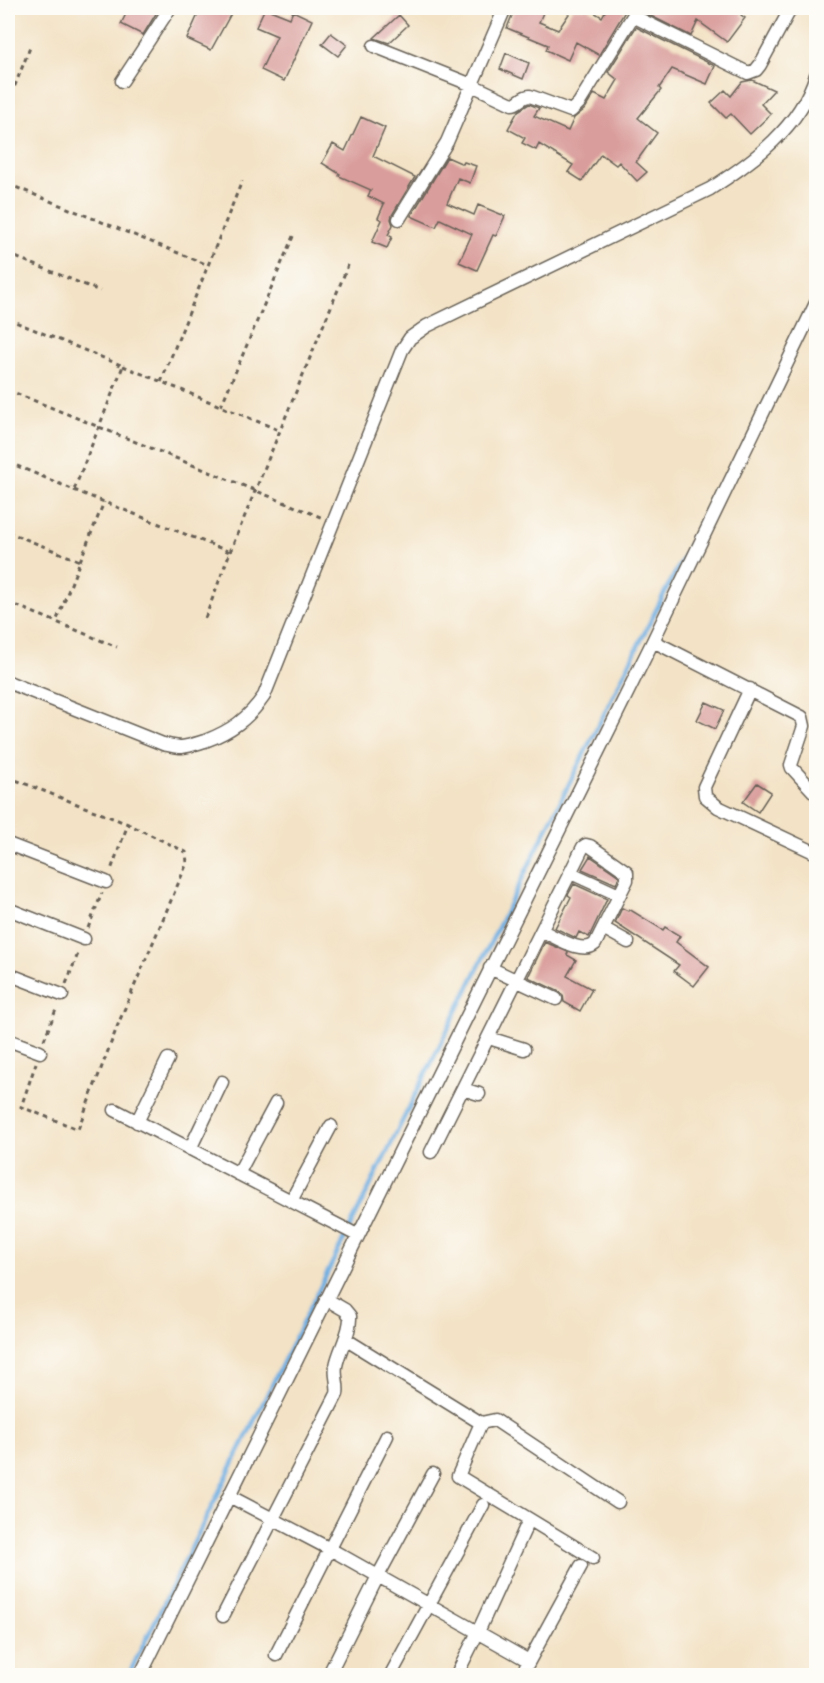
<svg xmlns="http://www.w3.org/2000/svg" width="824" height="1683" font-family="'IM FELL Great Primer',serif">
	<rect width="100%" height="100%" fill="#fdfcf7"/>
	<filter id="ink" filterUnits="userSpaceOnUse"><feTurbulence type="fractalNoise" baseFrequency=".0167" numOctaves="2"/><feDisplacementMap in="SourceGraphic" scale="12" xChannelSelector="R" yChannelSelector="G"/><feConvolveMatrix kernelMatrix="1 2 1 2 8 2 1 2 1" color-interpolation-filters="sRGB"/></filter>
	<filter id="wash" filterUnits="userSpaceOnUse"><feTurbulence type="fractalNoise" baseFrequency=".008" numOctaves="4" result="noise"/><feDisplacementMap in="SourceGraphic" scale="24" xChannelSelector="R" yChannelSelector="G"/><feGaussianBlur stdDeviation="1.35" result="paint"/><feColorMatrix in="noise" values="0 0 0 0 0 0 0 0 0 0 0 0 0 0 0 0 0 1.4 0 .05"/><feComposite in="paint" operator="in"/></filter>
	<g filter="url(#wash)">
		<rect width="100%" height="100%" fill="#f3e2c5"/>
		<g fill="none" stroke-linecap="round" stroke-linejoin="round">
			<path stroke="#6dade1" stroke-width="4.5" d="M128 1676 569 784 665 592 721 487"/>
		</g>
		<g id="blocks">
			<path fill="#d99d9b" d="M129 8H147L157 12 143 35 121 24Z
				M201 8H234L211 50 187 39Z
				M265 8 290 18 293 11 312 20 284 81 261 70 277 36 256 27Z
				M515 8H545L539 22 558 30 573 8H587L602 17 607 8H627L599 55 576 42 568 60 546 50 548 45 507 28Z
				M644 8H744L741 15 745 18 727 42 698 21 691 36 643 12Z
				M399 15 408 25 389 43 374 38Z
				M636 27 715 66 707 84 672 69 659 88 661 90 638 118 657 133 636 162 647 172 637 181 619 162 616 165 601 154 582 181 568 172 573 165 539 144 536 150 522 143 525 138 508 129 518 111 529 104 539 108 534 116 568 131 574 118 585 109 594 94 606 100 618 80 608 72Z
				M331 33 347 45 338 56 322 44Z
				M506 53 529 63 523 79 500 69Z
				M752 80 774 90 761 104 771 114 750 134 731 114 726 118 711 103 725 90 731 96 742 82Z
				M361 117 385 128 373 156 415 177 392 215 391 219 393 225 388 235 392 237 387 248 372 242 382 220 378 218 384 204 368 196 371 190 339 176 340 174 322 163 333 144 345 151Z
				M447 157 463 164 464 162 476 166 470 183 458 178 447 203 474 215 478 205 505 216 496 236 493 235 477 270 459 262 472 234 440 219 436 227 411 216Z
				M706 702 724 710 715 729 697 720Z
				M757 783 771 792 758 812 743 802Z
				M590 856 619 876 616 884 582 869Z
				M574 884 607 899 589 937 579 932 576 938 555 928 571 897 568 895Z
				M622 908 628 911 629 909 663 930 665 927 680 936 676 942 709 967 694 986 674 971 679 965 615 923Z
				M545 942 568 952 567 955 576 960 567 976 592 989 580 1011 564 1002 563 995 560 992 528 977Z"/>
		</g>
	</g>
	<g filter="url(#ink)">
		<use href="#blocks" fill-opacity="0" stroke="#676157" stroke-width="1.5"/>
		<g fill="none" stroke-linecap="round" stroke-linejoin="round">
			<g stroke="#676157" stroke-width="15">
				<path id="street" d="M633 16 748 73 756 70 760 65 791 8
					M374 46 472 85 512 104C519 104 521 96 530 96L571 111 579 103 633 16 636 8
					M122 81 170 8
					M399 219 447 142 505 8
					M653 641 802 717 804 726 791 765 792 768 816 794
					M8 682 163 744C169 745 176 747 182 747 189 746 198 743 205 741 231 731 248 719 264 696L402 350 410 338 427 326 710 189C754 161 800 127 816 75
					M750 689 704 787 705 796 718 807 816 853
					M8 844 106 882
					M571 873 619 895
					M8 909 84 939
					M603 928 628 942
					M490 968 556 999
					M8 974 62 995
					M489 1038 524 1049
					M8 1040 40 1052
					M463 1089 479 1094
					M115 1110 357 1235
					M137 1122 168 1059
					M190 1149 222 1082
					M431 1152 583 847 586 845 590 846 627 872V880L595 944C582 955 556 937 542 931
					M238 1174 276 1103
					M291 1201 331 1126
					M345 1339 481 1423 495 1420 618 1502
					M481 1423 458 1476 593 1558
					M229 1496 330 1549 529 1661
					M223 1616 337 1394C339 1385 334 1376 336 1366 339 1349 351 1333 350 1316L345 1310 326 1299
					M276 1655 387 1436
					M140 1676 653 641 816 303
					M328 1676 378 1576 433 1474
					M390 1676 483 1505
					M456 1676 478 1632 529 1520
					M521 1676 581 1566"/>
			</g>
			<path stroke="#676157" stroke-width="3" stroke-dasharray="4.5 4.5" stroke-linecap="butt" d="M8 103 31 45
				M8 184 208 265
				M8 254 100 291
				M8 319 123 366 74 490 8 462
				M123 366 281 431
				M161 382 242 181
				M8 390 323 518
				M221 406 294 234
				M74 490 230 552 204 621
				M8 532 80 561 56 622
				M230 552 349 263
				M80 561 104 502
				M8 602 117 647
				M8 777 128 824 111 870
				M88 928 102 893
				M66 984 79 951
				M44 1040 57 1007
				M36 1063 21 1107 78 1129 119 1022 187 863 186 852 128 824"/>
			<use href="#street" stroke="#fff" stroke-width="12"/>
		</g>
	</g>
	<rect width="824" height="1683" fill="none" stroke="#fdfcf7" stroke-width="30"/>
</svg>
